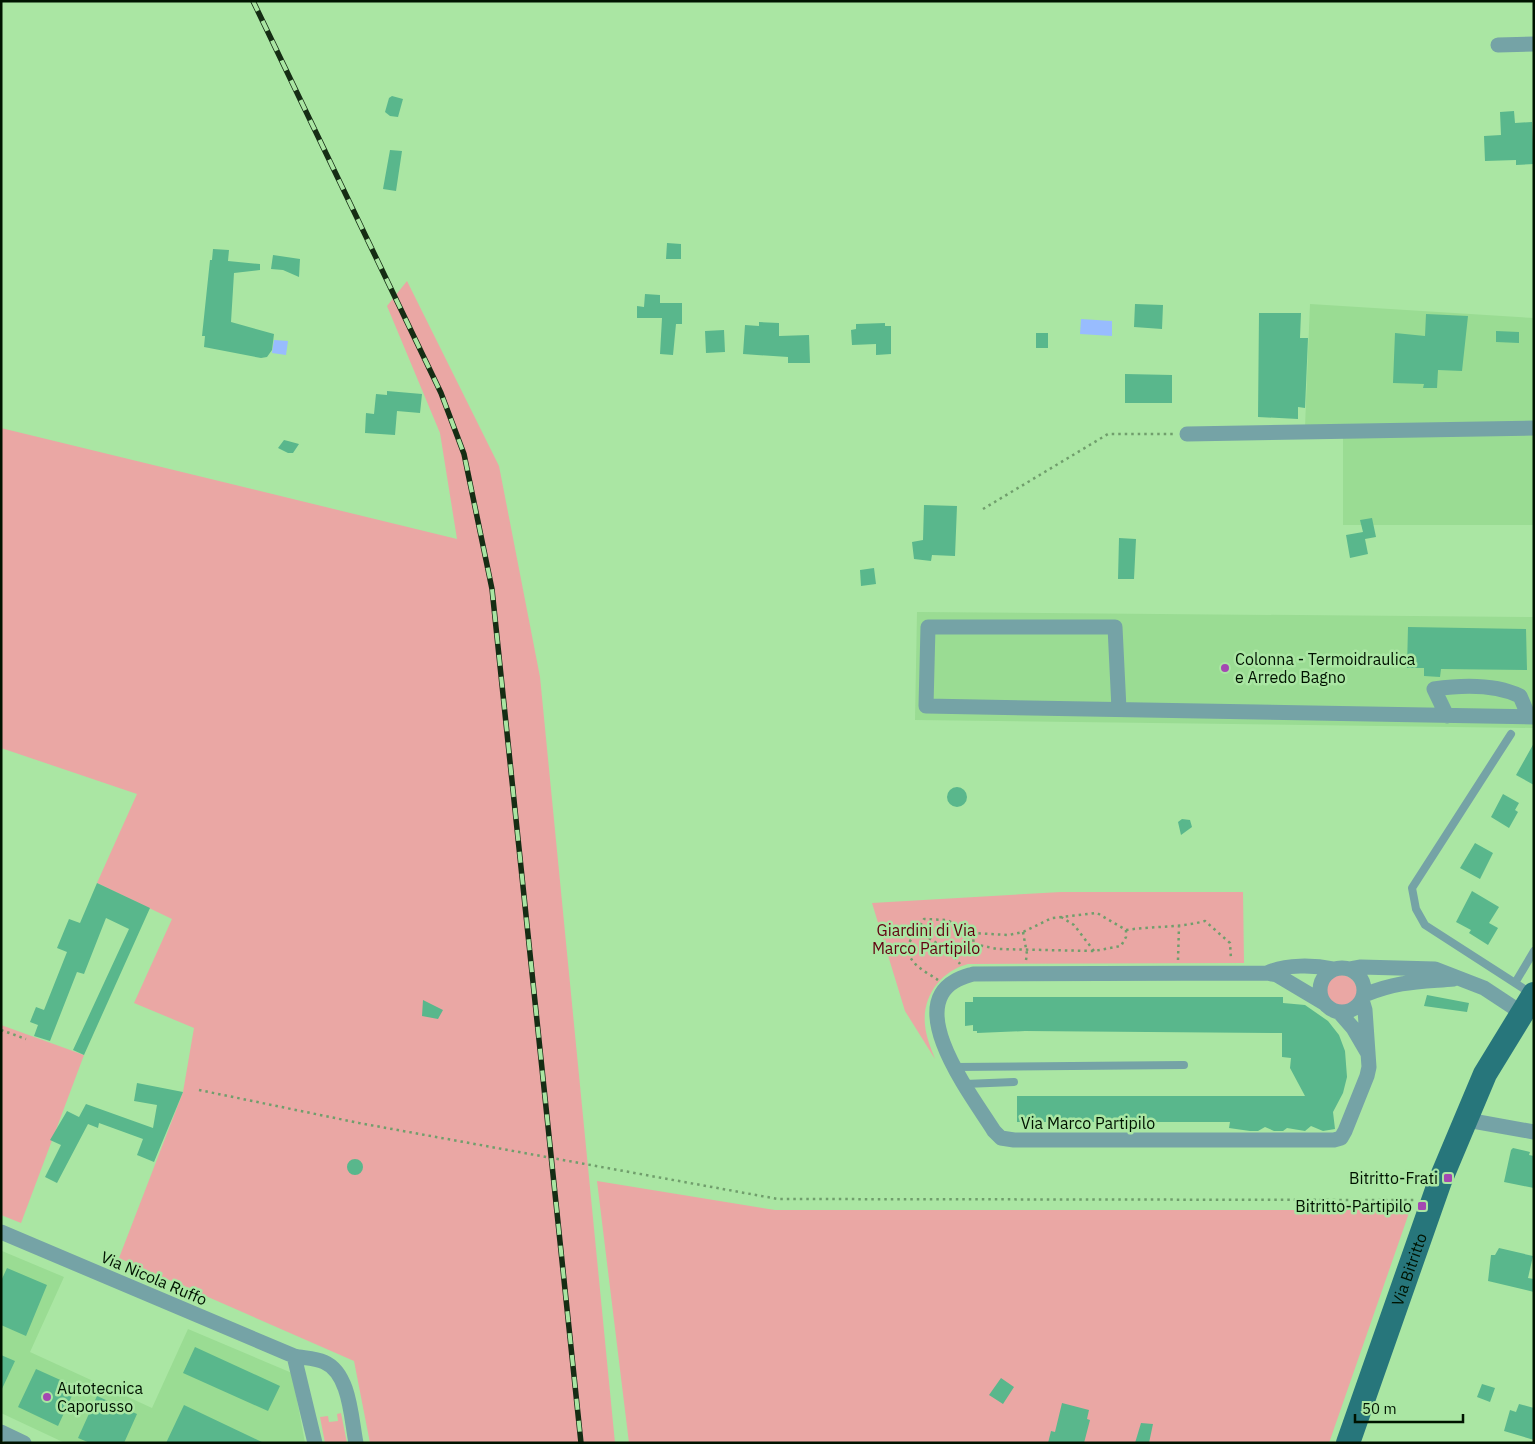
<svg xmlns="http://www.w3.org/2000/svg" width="1535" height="1444" font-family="'IBM Plex Sans',sans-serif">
	<rect width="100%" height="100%" fill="#aae6a3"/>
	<path fill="#9adc93" d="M1310 304 1534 318V422L1305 427Z
		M1534 434V525H1343V436Z
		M917 612 1534 617V728L915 720Z
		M2 1251 64 1277 30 1352 152 1408 188 1329 292 1373 305 1443H65L1 1413Z"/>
	<path fill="#eaa7a4" d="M407 281 499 466 540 677 615 1443H370L354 1361 119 1258 183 1092 194 1028 134 1003 172 919 97 883 137 794 1 748V428L457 539 440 433 387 306Z
		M1061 892H1243L1244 963 968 964C941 971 922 996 925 1025 926 1037 931 1048 935 1059L905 1011 872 903Z
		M1325 991a16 16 0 1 1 32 0a16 16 0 1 1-32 0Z
		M1 1025 84 1055 21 1223 1 1215Z
		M597 1181 775 1210H1410L1329 1443H629Z
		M341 1413 347 1443H325L320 1417 328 1416 329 1422 338 1421 337 1414Z"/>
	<path fill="#98bcfe" d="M1081 319 1112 321V336L1080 334Z
		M274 340 288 341 286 355 272 353Z"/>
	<path fill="#59b78c" d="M392 96 403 99 398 117 390 116 385 112 389 98Z
		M1514 111 1515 123 1532 122 1534 164 1516 165V160L1485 161 1484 136 1501 135 1500 112Z
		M390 150 402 151 396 191 383 189Z
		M667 243 681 244V259H666Z
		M213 249 229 250 228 261 260 264V270L234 273 231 322 274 334 272 350 267 357 261 358 204 347 205 336H202L210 260H212Z
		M273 255 300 259 299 277 283 270 271 269Z
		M645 294 660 295V303H682V324H676L673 355 660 354 662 318H637V306L644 307Z
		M1135 304 1163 305 1162 329 1134 327Z
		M1259 313H1301L1300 338H1308L1305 408 1298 407V419L1258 417Z
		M1426 314 1468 316 1462 371 1438 370 1437 388H1423L1424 384 1393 383 1395 333 1425 336Z
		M759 322 779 323V336L809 335 810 363H788V357L743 354 745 325 759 326Z
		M885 323V326H891V354L876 355V344L852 345 851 330 856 329V324Z
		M724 330 725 352 706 353 705 331Z
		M1496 331 1519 332V343L1496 342Z
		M1036 333H1048V348H1036Z
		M1125 374 1172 375V403H1125Z
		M387 391 422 394 420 413 397 411 395 435 365 433 366 413 374 414 376 394 387 395Z
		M284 440 288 441 299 444 293 453H288L278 448Z
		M924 505 957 506 955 556 932 555 931 561 914 559 912 542 923 540Z
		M1372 518 1376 537 1365 539 1368 554 1350 558 1346 535 1363 532 1360 520Z
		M1119 538 1136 539 1134 579H1118Z
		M874 568 876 584 861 586 860 570Z
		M1408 627 1526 629 1527 670 1441 669 1440 677 1424 676V668H1407Z
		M1534 743V785L1516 775Z
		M947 797a10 10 0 1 1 20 0a10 10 0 1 1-20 0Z
		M1503 794 1519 803 1515 810 1518 812 1509 828 1491 817Z
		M1182 819 1190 820 1192 827 1181 835 1178 822Z
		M1475 843 1493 853 1480 879 1460 868Z
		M97 883 150 908 84 1055 73 1050 129 929 106 918 84 974 77 972 50 1041 34 1036 38 1025 30 1022 36 1007 44 1010 67 952 57 948 69 919 80 923Z
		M1472 891 1499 907 1489 923 1498 928 1488 945 1469 933 1471 930 1456 922Z
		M1427 995 1469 1003 1467 1012 1424 1006Z
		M973 997H1283V1003L1305 1005 1328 1021 1339 1035 1345 1051 1347 1077 1343 1093 1333 1112 1335 1129 1323 1131 1311 1126 1305 1131 1287 1128 1283 1131H1274L1265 1127 1258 1131H1250L1229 1128 1230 1122H1017V1096H1305L1290 1068 1291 1058 1282 1057V1033L1025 1031 977 1033V1031H973V1025L965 1026V1002H973Z
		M423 1000 443 1010 438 1019 422 1016Z
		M137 1083 183 1092 154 1162 137 1155 143 1139 99 1123 98 1128 88 1124 57 1183 45 1177 61 1145 50 1140 67 1111 79 1117 86 1104 153 1128 157 1105 134 1101Z
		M1513 1148 1530 1152 1529 1155 1534 1156V1188L1504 1182 1511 1150Z
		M347 1167a8 8 0 1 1 16 0a8 8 0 1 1-16 0Z
		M1499 1248 1533 1256 1528 1278 1534 1279V1292L1488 1281 1491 1255H1495Z
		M7 1268 47 1285 26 1336 1 1325V1281Z
		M195 1347 280 1386 268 1411 183 1373Z
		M1 1355 15 1361 1 1391Z
		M36 1369 76 1387 58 1426 18 1407Z
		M1001 1378 1014 1387 1003 1404 989 1395Z
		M1482 1384 1495 1388 1490 1402 1477 1397Z
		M97 1396 137 1414 124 1443H90L78 1438Z
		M1062 1403 1089 1410 1087 1419 1090 1420 1084 1443H1048L1051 1431 1055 1432Z
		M1519 1404 1534 1408V1440L1504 1431 1510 1410 1516 1412Z
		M184 1405 264 1443H166Z
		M1141 1423 1153 1424 1149 1443H1135Z"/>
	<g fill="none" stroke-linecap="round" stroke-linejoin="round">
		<path stroke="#709e6c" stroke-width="2.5" stroke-dasharray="2.5 4" stroke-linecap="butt" d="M983 509 1108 434H1173
			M1061 917 1074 925 1094 951
			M1126 930C1153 926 1179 928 1205 921L1230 943 1231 959
			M918 931 952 953 960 964
			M1023 932 1027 954 1026 960
			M972 933 974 944
			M1178 960 1179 926
			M938 980C925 971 905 963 909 944 911 937 920 927 924 919L947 920 972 933 1009 935 1023 932 1052 918 1097 913 1126 930V937L1121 946 1094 951 997 949 974 944 959 947 952 953
			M1 1030 26 1039
			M199 1090 359 1123 778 1199 1414 1200"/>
		<path stroke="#75a3a6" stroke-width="8" d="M1511 734 1412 888 1416 909 1425 925 1532 994
			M1515 983 1534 951
			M955 1067 1184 1065
			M965 1084 1014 1082"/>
		<path stroke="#75a3a6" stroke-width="15" d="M1498 45 1534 44
			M1187 434 1534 428
			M1119 709 1115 627H928L926 706 1534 717
			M1447 716 1434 689C1462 685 1495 684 1520 696L1529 717
			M1320 990a22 22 0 1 1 44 0a22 22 0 1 1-44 0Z
			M1350 969 1361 967 1435 969 1484 988 1522 1013
			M1267 973C1286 964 1314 965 1334 969
			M1364 995C1399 981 1417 982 1454 979
			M1324 1003 1277 975 1267 973 973 974C967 976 960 978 955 981 904 1010 975 1100 994 1131L1001 1138 1014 1140H1334L1341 1138 1345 1131 1367 1076 1369 1067 1365 1010 1362 1000
			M1339 1012 1353 1028 1367 1052
			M1467 1120 1534 1132
			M1 1232 294 1356C303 1358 315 1358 324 1362 350 1373 351 1418 356 1443
			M294 1356 315 1443
			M1 1432 24 1443"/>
		<path stroke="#27767b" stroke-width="24" id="s1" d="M1348 1443 1440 1181 1485 1074 1534 994"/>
		<g stroke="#152d14" stroke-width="5.5">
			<path id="rail" d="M253 1 441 393 464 454 492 589 581 1443"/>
		</g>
		<use href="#rail" stroke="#aae6a3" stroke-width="4" stroke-dasharray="11" stroke-linecap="butt"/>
	</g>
	<g fill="#a448b2" stroke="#aae6a3" stroke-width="2">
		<circle cx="1225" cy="668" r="5"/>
		<rect x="1443" y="1173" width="10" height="10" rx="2.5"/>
		<rect x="1417" y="1201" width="10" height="10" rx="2.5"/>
		<circle cx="47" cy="1397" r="5"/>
	</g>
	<g text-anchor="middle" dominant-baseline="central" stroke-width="5" stroke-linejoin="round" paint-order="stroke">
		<g font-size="16" fill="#001300" stroke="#aae6a3" text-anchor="start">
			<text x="1235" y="659">Colonna - Termoidraulica<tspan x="1235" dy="18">e Arredo Bagno</tspan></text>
			<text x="1438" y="1178" text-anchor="end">Bitritto-Frati</text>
			<text x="1412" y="1206" text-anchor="end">Bitritto-Partipilo</text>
			<text x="57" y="1388">Autotecnica<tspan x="57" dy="18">Caporusso</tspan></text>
		</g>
		<g font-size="16" fill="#620010" stroke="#aae6a3">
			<text x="926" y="930">Giardini di Via<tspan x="926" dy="18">Marco Partipilo</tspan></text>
		</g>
		<g font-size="16" fill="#001300" stroke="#aae6a3">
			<text x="1088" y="1123">Via Marco Partipilo</text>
			<text stroke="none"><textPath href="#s1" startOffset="184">Via Bitritto</textPath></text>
			<text transform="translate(154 1278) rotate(23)">Via Nicola Ruffo</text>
		</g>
	</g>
	<rect width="1535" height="1444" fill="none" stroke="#001300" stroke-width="5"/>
	<path d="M1355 1414v8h108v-8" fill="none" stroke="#001300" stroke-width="2.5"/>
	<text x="1362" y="1414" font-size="15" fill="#001300" stroke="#aae6a3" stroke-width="4" paint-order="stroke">50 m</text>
</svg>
